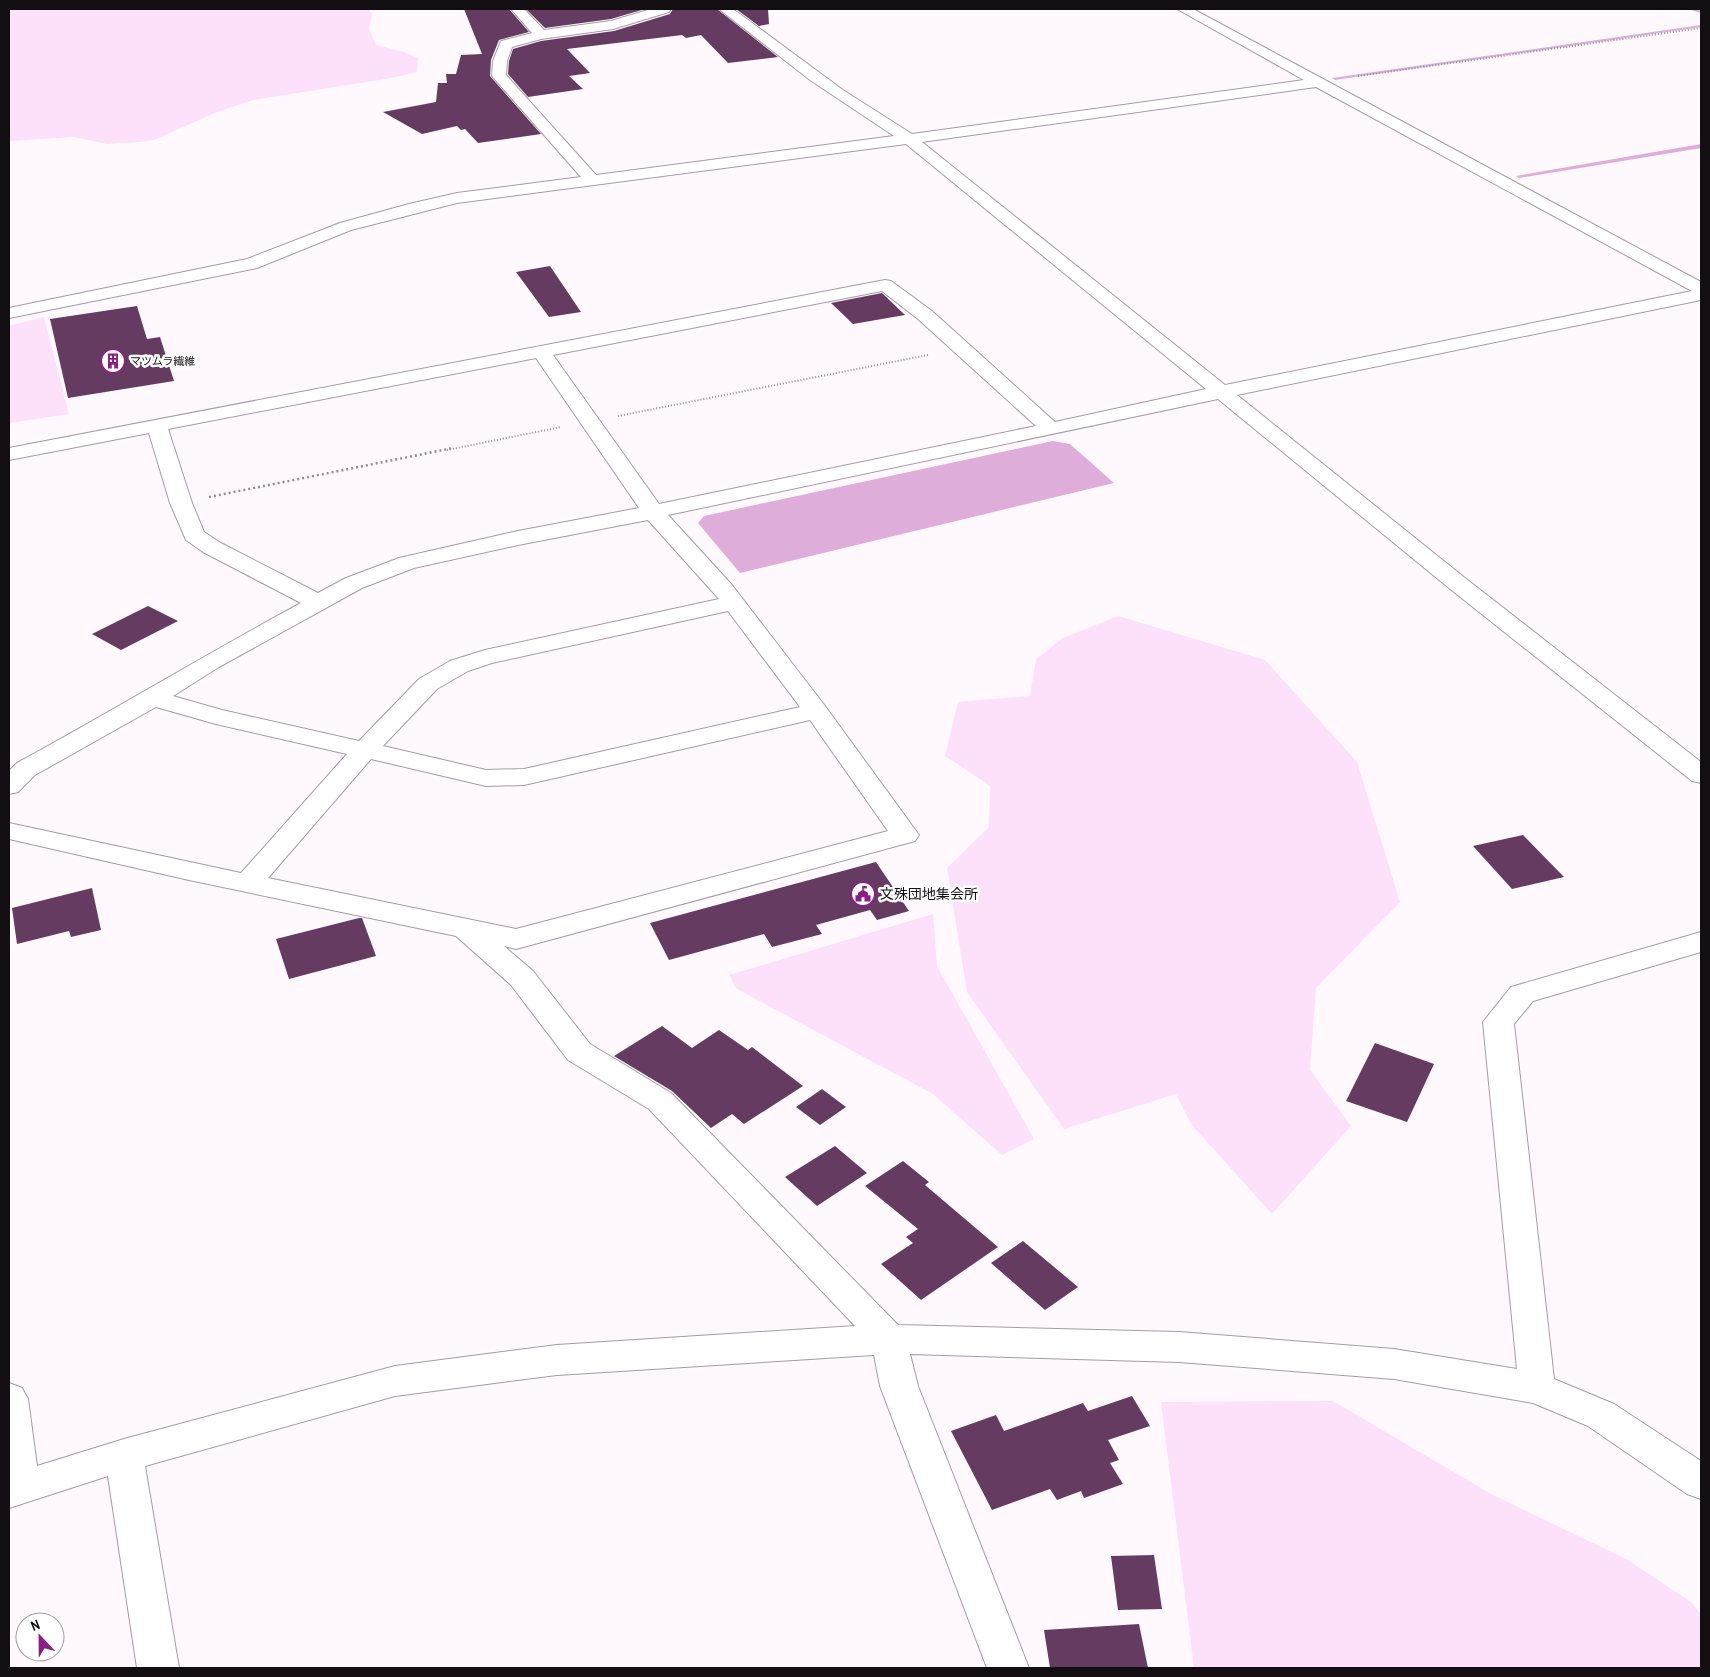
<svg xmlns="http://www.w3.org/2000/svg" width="1710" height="1677" font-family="'Archivo Narrow','Noto Sans JP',sans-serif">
	<rect width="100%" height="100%" fill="#fff9fe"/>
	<path fill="#fde0fa" d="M9 9H368L372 14 369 29 376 45 404 52 418 58 417 72 392 78 253 100 217 112 154 140 140 142 107 144 74 137 9 141Z
		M44 317 69 414 9 423V326Z
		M1118 616 1265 660 1357 762 1400 902 1316 988 1310 1070 1351 1126 1272 1214 1191 1124 1176 1094 1064 1129 967 992 947 868 989 827 990 786 945 756 958 702 1030 696 1036 659 1063 638Z
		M933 914 937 966 1034 1139 1002 1155 933 1094 737 989 729 975Z
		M1333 1401 1491 1494 1626 1559 1691 1602 1701 1615V1668H1194L1161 1402Z"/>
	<path fill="#dfadda" d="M1053 441 1070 444 1114 483 740 573 698 523 704 516Z"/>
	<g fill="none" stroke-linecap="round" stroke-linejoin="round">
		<path fill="#dfadda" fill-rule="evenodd" d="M1691 9 1701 10V13L1691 10Z
			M1701 25V27L1335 80 1332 78Z
			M1701 144V148L1519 178 1516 176Z"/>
	</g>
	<path fill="#653b62" d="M464 9H509L529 32 499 40 491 60 490 76 541 134 478 143 465 129 461 130 457 126 422 134 383 112 436 102 438 83H447L446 74H456L461 55 482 54Z
		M526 9H645L611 19 545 28Z
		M673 9H717L778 57 728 63 701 35 686 38 682 35 567 49 590 73 569 76 583 89 528 97 508 74 509 61 513 49 541 41 614 31 670 14Z
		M736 9H768L769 24 759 26Z
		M550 266 581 312 549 317 516 272Z
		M882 293 905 315 853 324 831 303Z
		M137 306 147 339 160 337 174 381 68 398 50 319Z
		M148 606 178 621 121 650 92 634Z
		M1523 835 1564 877 1512 889 1473 846Z
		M876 862 909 911 877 920 870 910 816 925 822 934 772 947 764 934 669 960 650 923Z
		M92 888 101 930 71 937 69 931 17 944 12 908Z
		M359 918H362L376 956 289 979 276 939Z
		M662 1026 692 1048 719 1030 748 1050 752 1047 803 1086 744 1124 732 1114 711 1128 672 1091 614 1056Z
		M1375 1043 1434 1064 1407 1122 1346 1101Z
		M822 1089 846 1107 820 1125 796 1107Z
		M835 1146 867 1173 817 1206 785 1177Z
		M903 1161 929 1182 925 1185 998 1247 921 1300 881 1264 913 1243 906 1237 918 1229 865 1186Z
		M1023 1241 1078 1287 1045 1310 991 1263Z
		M1132 1396 1150 1426 1108 1440 1119 1460 1110 1463 1123 1484 1084 1498 1081 1491 1057 1500 1050 1489 992 1510 951 1431 996 1415 1004 1431 1083 1403 1088 1411Z
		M1154 1555 1162 1609 1118 1610 1111 1556Z
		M1139 1624 1148 1668H1050L1044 1630Z"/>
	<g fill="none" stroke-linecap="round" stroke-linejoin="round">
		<g stroke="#a59ca4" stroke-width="2">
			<path id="minor" d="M511 9H524L544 30 611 21 651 9H671L669 12 613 29 541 39 512 47 507 61 506 75 596 175 894 136 810 80 719 9H733L843 90 912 134 1304 80 1177 9H1193L1701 282V300L1237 395 1465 578 1701 762V783L1692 781 1449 588 1218 399 668 515 732 585 825 706 919 835 915 841 516 949 504 946 533 971 590 1044 671 1093 898 1325 1179 1332 1394 1349 1517 1369 1483 1022 1511 987 1701 932V952L1533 1001 1514 1024 1554 1379 1614 1404 1701 1461V1499L1687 1494 1588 1426 1533 1403 1394 1379 1179 1362 910 1354 918 1386 1029 1668H987L880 1386 874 1355 557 1375 395 1396 145 1466 179 1668H137L108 1476 9 1508V1383L22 1388 28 1399 37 1466 124 1439 395 1366 557 1345 855 1326 649 1109 568 1060 511 985 456 936 189 880 9 839V823L241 873 347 754 216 724 156 707 35 775 18 792 9 794V771L17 763C112 711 205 655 301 603L203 552 186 540 170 503 149 433 9 460V448L885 280 891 281 932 311 1055 422 1206 389 906 144 457 203 351 230 257 268 9 318V308L247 259 340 223 409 204 457 193 581 177 492 76 493 61 501 41 532 33ZM1316 87 1692 291 1225 385 922 142ZM882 291 918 319 1036 426 659 504 553 355ZM536 358 639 508 518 531 399 558 346 578 318 593 219 542 204 532 192 503 168 429ZM648 520 719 599 485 650 450 661 419 679 359 741 222 710 173 696 219 667 362 588 414 568 518 545ZM728 611 800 707 524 769 486 770 383 746 437 689 468 671 492 663ZM810 720 888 831 516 929 268 878 371 759 486 786 524 785Z"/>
		</g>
		<path stroke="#928d91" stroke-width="2" stroke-dasharray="1 2" stroke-linecap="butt" d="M1358 76 1701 28
			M618 416 928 355
			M447 450 561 427"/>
		<path stroke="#928d91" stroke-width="2.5" stroke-dasharray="2 3" stroke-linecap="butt" d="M209 497 453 448"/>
		<use href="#minor" fill="#fff" fill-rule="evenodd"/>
	</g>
	<defs>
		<g id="building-ring" transform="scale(1.25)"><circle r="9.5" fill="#fff" stroke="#891f85" stroke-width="1.5"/><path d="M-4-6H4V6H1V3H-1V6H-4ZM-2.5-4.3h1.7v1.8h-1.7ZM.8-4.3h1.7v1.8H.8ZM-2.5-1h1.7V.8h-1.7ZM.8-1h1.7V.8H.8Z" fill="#891f85"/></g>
		<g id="civic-ring" transform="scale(1.25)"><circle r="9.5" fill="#fff" stroke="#891f85" stroke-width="1.5"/><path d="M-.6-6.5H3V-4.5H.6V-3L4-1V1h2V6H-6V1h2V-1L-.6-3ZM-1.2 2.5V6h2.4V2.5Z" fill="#891f85"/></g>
	</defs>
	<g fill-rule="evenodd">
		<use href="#building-ring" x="113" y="361"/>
		<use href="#civic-ring" x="863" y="894"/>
	</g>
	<g text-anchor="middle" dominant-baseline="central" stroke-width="5" stroke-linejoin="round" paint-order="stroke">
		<g font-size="11" fill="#120e11" stroke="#fff" text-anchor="start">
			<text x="130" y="361">マツムラ繊維</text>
		</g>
		<g font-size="14" fill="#120e11" stroke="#fff" text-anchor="start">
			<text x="880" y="894">文殊団地集会所</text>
		</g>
	</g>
	<rect width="1710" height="1677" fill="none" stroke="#120e11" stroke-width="20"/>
	<g transform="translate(40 1637) rotate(338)"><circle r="24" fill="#ffffff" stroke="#a09fa0"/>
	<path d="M0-4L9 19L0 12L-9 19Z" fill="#891f85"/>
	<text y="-8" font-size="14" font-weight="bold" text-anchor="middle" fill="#120e11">N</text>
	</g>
</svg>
